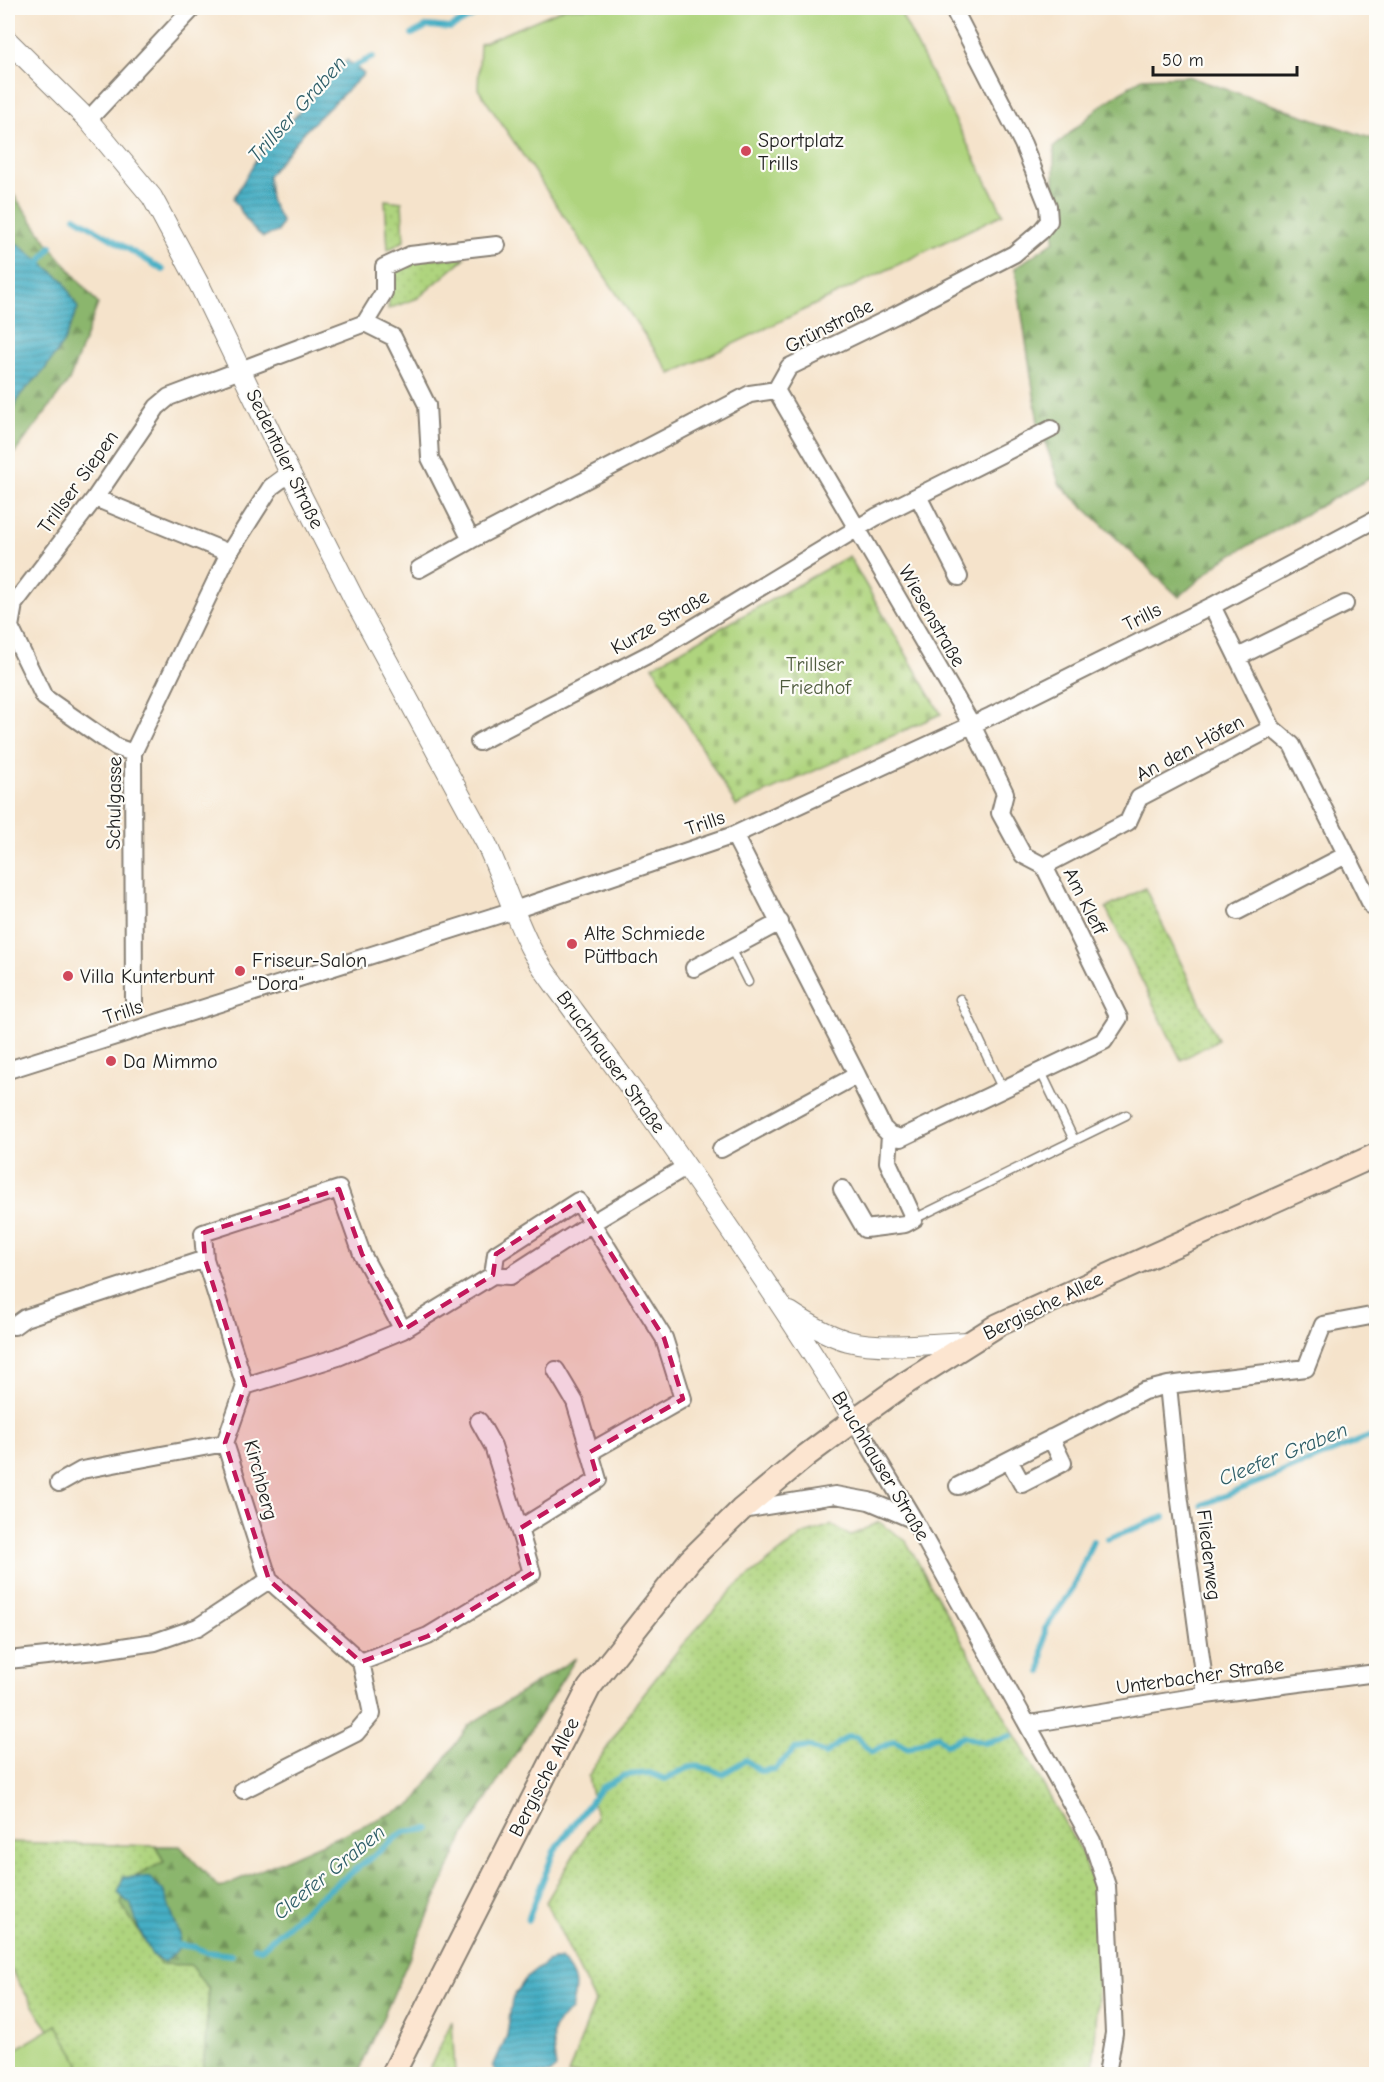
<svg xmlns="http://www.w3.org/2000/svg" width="1384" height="2082" font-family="'Comic Neue',sans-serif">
	<defs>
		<pattern id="grass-dots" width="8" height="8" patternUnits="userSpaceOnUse" patternTransform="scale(1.5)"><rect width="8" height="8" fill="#afd47e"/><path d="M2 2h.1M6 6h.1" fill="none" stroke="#96b56c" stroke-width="1.8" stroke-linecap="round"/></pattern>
		<pattern id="forest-firs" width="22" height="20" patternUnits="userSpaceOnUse" patternTransform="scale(1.5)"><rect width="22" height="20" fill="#8bb66d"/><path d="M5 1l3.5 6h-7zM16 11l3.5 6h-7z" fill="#719359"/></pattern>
		<pattern id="cemetery-stones" width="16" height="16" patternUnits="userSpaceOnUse" patternTransform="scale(1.5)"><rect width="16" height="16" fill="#afd47e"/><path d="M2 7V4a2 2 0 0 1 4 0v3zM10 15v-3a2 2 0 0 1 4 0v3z" fill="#96b56c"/></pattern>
		<pattern id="water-rules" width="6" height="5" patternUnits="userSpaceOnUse" patternTransform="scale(1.5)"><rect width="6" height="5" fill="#45aec4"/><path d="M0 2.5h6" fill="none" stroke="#398d9e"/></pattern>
	</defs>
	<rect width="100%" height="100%" fill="#fdfcf7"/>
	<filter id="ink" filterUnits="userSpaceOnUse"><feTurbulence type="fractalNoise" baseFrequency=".0167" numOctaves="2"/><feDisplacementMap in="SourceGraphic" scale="12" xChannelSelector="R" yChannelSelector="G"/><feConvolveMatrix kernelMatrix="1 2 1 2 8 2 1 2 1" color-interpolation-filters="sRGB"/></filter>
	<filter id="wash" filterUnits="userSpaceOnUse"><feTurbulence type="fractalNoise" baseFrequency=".008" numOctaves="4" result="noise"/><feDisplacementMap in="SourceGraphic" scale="24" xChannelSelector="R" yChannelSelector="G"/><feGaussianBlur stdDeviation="1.35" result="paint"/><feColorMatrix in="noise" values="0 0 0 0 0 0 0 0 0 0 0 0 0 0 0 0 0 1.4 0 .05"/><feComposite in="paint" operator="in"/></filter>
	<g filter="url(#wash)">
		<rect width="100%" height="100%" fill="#f5e3cb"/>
		<path fill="url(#grass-dots)" stroke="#66784d" stroke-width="1.5" d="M385 200 402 202 404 241 388 250Z
			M420 258H465L418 298 388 309 393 267Z
			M1145 888 1218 1040 1181 1060 1106 908Z
			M879 1522 906 1541 1081 1852 1093 1883 1099 1975 1093 2074H568L595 2002 546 1902 596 1817 588 1777 637 1702 682 1645 736 1586 804 1534 832 1525 850 1536Z
			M8 1842 156 1846 164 1862 128 1880 209 1990 203 2074H80L40 2017 8 1965Z
			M452 2021 455 2074H427Z"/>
		<path fill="url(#forest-firs)" stroke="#546944" stroke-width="1.5" d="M1187 76 1376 140V475L1222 560 1179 597 1060 485 1038 422 1015 268 1054 241V147L1102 105 1142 78Z
			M8 187 51 247 98 304 69 381 8 462Z
			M576 1658 464 1835 358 2074H203L209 1990 190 1965 160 1964 121 1904 128 1880 164 1862 156 1846H180L219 1888 413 1804 469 1725Z"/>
		<path fill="url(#cemetery-stones)" stroke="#66784d" stroke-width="1.5" d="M849 556 941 714 736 806 653 666Z"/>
		<path fill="#afd47e" stroke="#66784d" stroke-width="1.5" d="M565 8H898L1003 214 671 374 478 89 480 44Z
			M57 2025 81 2066 67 2074H8V2054Z"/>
		<path fill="url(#water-rules)" stroke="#306570" stroke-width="1.5" d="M347 60 364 74 305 131 268 176 270 199 282 222 278 232 263 237 251 227 233 199 257 158Z
			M8 236 63 280 78 308 64 342 43 372 21 394 8 421V329L10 321Z
			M123 1877H149L163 1890 180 1935 178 1949 165 1962 152 1955 138 1927 131 1905 118 1893Z
			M560 1958C578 1978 577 1986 571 2010 545 2029 553 2039 556 2068L549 2074H497L493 2067 507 2035 512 1999 526 1978 547 1962Z"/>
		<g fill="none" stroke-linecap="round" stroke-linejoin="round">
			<path stroke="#45aec4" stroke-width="6" d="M412 34 428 26 450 28 488 8
				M349 72 354 66 373 57
				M75 217 163 270
				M40 269 41 261 51 247
				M1202 1505 1376 1434
				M1107 1539 1164 1517
				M1041 1672 1045 1629 1073 1588 1093 1541
				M528 1920 554 1851 601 1788 625 1775 650 1773 665 1779C691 1766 694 1761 722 1774L746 1760 760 1771 775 1769 795 1749 810 1747 825 1754 848 1736 856 1737 872 1752 894 1741 909 1748 937 1735 946 1745 964 1736 984 1743 1011 1736
				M178 1945 194 1947 206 1952 232 1955
				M254 1947 261 1949 317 1899 404 1832 429 1829"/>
		</g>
	</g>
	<g filter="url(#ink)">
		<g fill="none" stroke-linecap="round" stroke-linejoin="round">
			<g stroke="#888074" stroke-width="11">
				<path id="service" d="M731 948 748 982
					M960 999 1003 1090
					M1041 1072 1074 1140
					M914 1219 1126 1115"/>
			</g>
			<g stroke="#888074" stroke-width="20">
				<path id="minor" d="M88 120 193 8
					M365 323 393 337 427 405 430 458 471 540
					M776 390 972 725 1005 793 1000 813 1023 855 1044 866 1119 1018 1104 1041 901 1138 890 1135 883 1128 857 1075
					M918 496 959 577
					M95 498 229 553
					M419 569 471 540 750 394 776 390 789 367 896 315 1014 254 1040 232 1049 221 1048 206 1023 144 953 8
					M1212 606 1272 728 1292 745 1372 906 1376 904
					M1238 657 1345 604
					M479 742 657 650 876 517 1051 429
					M133 753 116 747 44 697 10 627 14 604 95 498 157 407 169 397 365 323 384 292V267L410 255 497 245
					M1044 866 1128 822 1139 798 1272 728
					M1238 911 1346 855
					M694 968 780 922
					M134 1004 133 753 229 553 271 487 290 473
					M8 1070 514 910 734 835 991 716 1212 606 1376 519
					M721 1149 857 1075 734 835
					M842 1189 865 1229 905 1224 914 1219 888 1162 890 1135
					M205 1259 245 1386
					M14 1326 25 1318 205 1259 203 1233 339 1189 362 1254 403 1330
					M556 1370 575 1402 590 1452
					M1168 1385 1179 1494 1206 1695
					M854 1420 914 1520 1092 1841 1107 1886 1114 2033 1107 2074
					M479 1421 493 1446 519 1529
					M1009 1460 1022 1484 1063 1463 1051 1438
					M59 1483 82 1470 225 1443
					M958 1486 1144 1391 1168 1385 1306 1368 1323 1325 1376 1315
					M742 1510 835 1495 869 1501 914 1520
					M269 1580 361 1662 428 1636 532 1573 519 1529 598 1480 590 1452 683 1399 664 1338 578 1201 496 1254 493 1275
					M8 1660 95 1651 155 1642 198 1627 269 1580 225 1443 245 1386 338 1357 403 1330 493 1275 510 1276 592 1223 687 1166
					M1029 1724 1206 1695 1376 1673
					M243 1790 356 1733 372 1714 361 1662"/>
			</g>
			<g stroke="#888074" stroke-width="22">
				<path id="tertiary" d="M8 41 88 120 152 197 201 288 290 473 356 603 486 843C502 877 513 913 530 947 542 970 559 990 574 1011 596 1041 619 1072 641 1102 715 1206 787 1311 854 1420
					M790 1312C808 1324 827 1335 848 1341 882 1350 934 1343 969 1342"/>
			</g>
			<g stroke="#888074" stroke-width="26">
				<path id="secondary" d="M393 2074 589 1688 690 1560 741 1510 807 1455 854 1420 906 1383 998 1325 1376 1155"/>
			</g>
			<use href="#service" stroke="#fff" stroke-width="8"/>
			<use href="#minor" stroke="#fff" stroke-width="16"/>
			<use href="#tertiary" stroke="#fff" stroke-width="20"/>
			<use href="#secondary" stroke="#fce5d0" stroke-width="22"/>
		</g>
	</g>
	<path fill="#c2185b" fill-opacity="0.2" stroke="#c2185b" stroke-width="4.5" stroke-dasharray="12 8" stroke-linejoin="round" d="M339 1189 362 1254 403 1330 493 1275 496 1254 578 1201 664 1338 683 1399 590 1452 598 1480 519 1529 532 1573 428 1636 361 1662 269 1580 225 1443 245 1386 205 1259 203 1233Z"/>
	<g fill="#d1495b" stroke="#fdfcf7" stroke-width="2">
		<circle cx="746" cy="151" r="6"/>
		<circle cx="572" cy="944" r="6"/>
		<circle cx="240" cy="971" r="6"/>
		<circle cx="68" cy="976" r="6"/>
		<circle cx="111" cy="1061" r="6"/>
	</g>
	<g text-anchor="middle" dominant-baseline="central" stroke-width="4.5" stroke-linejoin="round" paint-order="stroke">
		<g font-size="20" fill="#1c1c1c" stroke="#fdfcf7" text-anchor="start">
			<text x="758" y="140">Sportplatz<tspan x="758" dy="23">Trills</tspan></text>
			<text x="584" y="933">Alte Schmiede<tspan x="584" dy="23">Püttbach</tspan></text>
			<text x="252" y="960">Friseur-Salon<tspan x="252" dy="23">"Dora"</tspan></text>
			<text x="80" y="976">Villa Kunterbunt</text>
			<text x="123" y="1061">Da Mimmo</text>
		</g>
		<g font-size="20" fill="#1c1c1c" stroke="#fdfcf7">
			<text transform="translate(829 326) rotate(-27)">Grünstraße</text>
			<text transform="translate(285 459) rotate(64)">Sedentaler Straße</text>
			<text transform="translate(78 482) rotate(-54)">Trillser Siepen</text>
			<text transform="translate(932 616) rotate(60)">Wiesenstraße</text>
			<text transform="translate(1142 617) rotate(-27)">Trills</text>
			<text transform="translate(660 622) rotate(-30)">Kurze Straße</text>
			<text transform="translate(1190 748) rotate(-28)">An den Höfen</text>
			<text transform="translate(114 803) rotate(-89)">Schulgasse</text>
			<text transform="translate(705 823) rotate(-19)">Trills</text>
			<text transform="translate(1085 901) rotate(63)">Am Kleff</text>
			<text transform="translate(123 1012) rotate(-18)">Trills</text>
			<text transform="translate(611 1062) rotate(54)">Bruchhauser Straße</text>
			<text transform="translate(1043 1306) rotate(-26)">Bergische Allee</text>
			<text transform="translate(881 1466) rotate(59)">Bruchhauser Straße</text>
			<text transform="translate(261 1480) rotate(75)">Kirchberg</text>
			<text transform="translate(1209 1555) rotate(83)">Fliederweg</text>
			<text transform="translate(1200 1676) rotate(-8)">Unterbacher Straße</text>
			<text transform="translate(544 1777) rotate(-63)">Bergische Allee</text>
		</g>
		<g font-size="20" fill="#4f5c3e" stroke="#fdfcf7">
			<text x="815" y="664">Trillser<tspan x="815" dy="23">Friedhof</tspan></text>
		</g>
		<g font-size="21" font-style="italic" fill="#2e5e68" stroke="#fdfcf7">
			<text transform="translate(297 109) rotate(-48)">Trillser Graben</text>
			<text transform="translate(1283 1454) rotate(-22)">Cleefer Graben</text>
			<text transform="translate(329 1872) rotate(-39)">Cleefer Graben</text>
		</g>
	</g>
	<rect width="1384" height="2082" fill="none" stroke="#fdfcf7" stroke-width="30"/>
	<path d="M1153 66v9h144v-9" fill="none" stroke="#1c1c1c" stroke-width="3"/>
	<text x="1162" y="66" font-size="18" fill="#1c1c1c" stroke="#fdfcf7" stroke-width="4.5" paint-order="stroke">50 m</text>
</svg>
